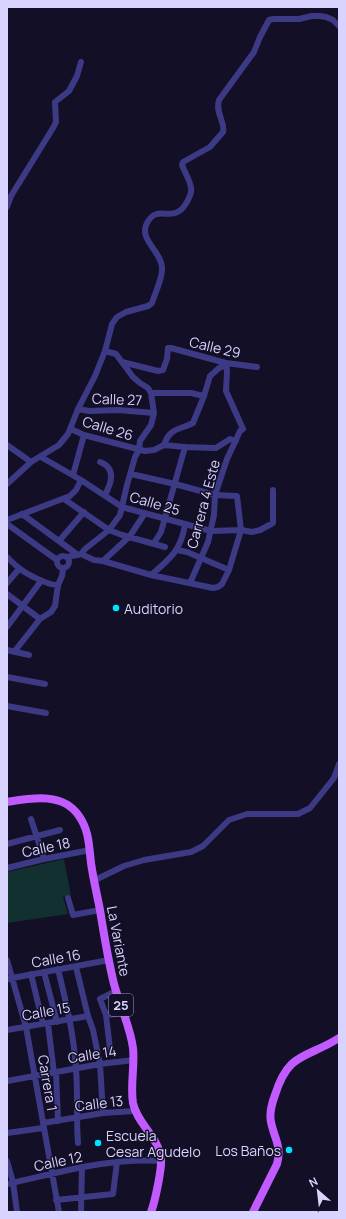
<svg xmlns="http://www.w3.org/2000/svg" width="346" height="1219" font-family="Manrope,sans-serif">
	<rect width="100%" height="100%" fill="#130f26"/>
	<path fill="#12302f" d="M64 859 71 895 63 897 68 914 7 923V872Z"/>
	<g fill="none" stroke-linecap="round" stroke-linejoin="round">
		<path stroke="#3d3a85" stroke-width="6" d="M7 207 11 196 53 128 56 122 55 102 69 91 77 76 81 62
			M122 362 158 371 163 370 167 359 168 348H171L226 363 257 367
			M151 393H191L204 396
			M78 409 89 411 118 410 154 413
			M71 429 84 435 145 451 154 450 164 445
			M7 445 31 462
			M164 445C170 427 180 430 193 423L204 396 210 376 219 368 226 365
			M164 445 185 447 216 448 230 439 236 441
			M41 457 81 480 122 507 211 531 241 530 252 532 260 530 273 523V490
			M100 462C116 468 112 482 105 495
			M73 475 84 435
			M7 484 31 462 59 445 68 434 78 409 95 376 105 351 112 324 117 317 126 312 148 306 152 303C155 293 163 277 162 268 162 252 138 239 147 223 159 201 174 228 188 200 190 196 192 192 191 188 190 180 185 173 182 165L183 162 210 147 223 132C226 123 215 114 219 100L254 52 260 37 269 20 273 19H299L312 16H320L326 17 333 20 339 26
			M64 499 109 530 122 535 165 547
			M22 514 78 555
			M7 520 70 496 76 490 81 480
			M7 524 57 560
			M59 541 84 512
			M154 543 161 532 185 447
			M177 550 187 552 229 570
			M81 554 85 549 109 530 120 515 127 485 135 457 139 450 140 441 151 425 154 413 151 393 148 388 140 383 133 377 116 354 105 351
			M57 562a6 6 0 1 1 12 0a6 6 0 1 1-12 0Z
			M7 557C11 561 15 565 19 568 26 574 50 586 58 585
			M67 557 81 554 94 560 103 561 151 575 213 588 218 587 222 584 229 570 241 530 237 496 215 495 175 484 131 474
			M103 561 130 536 145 513
			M151 575C170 559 181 550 185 525
			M7 583 19 569
			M190 583 208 542 214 515 215 495 227 459 240 431 243 429 226 391 227 372 226 363
			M7 594 40 619
			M7 627 41 581
			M7 650 29 655
			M14 652 40 619 51 612 55 606 58 585 62 576 63 569
			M7 677 45 684
			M7 706 46 713
			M31 819 44 859
			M7 844 60 830
			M7 868 44 859 90 850
			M95 880 124 866 144 860 191 852 203 846 229 820 247 814H298L310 808 334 778 339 764
			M68 898 73 915 100 910
			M7 960 26 1027 59 1212
			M76 967 88 1016 93 1030 100 1064 103 1113
			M58 969C66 1002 74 1035 76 1069 78 1093 76 1118 78 1143
			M44 972 57 1022
			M31 974 43 1024
			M7 979 109 960
			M116 991 100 999 106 1015 124 1013
			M106 1015 110 1049
			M48 1024 54 1073
			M7 1030 88 1016
			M56 1072 58 1121
			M7 1081 100 1064 134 1060
			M43 1123 103 1113 135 1111
			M7 1133 43 1128
			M7 1161 13 1182 17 1212
			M7 1184C58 1173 109 1157 162 1161
			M56 1200 113 1194 117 1162
			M81 1212 82 1167"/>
		<path stroke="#c25bff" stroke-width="8" d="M7 802C32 798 63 792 79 816 89 830 89 846 91 863 93 878 97 894 100 910 104 935 108 960 114 984 120 1006 130 1026 133 1048 135 1066 130 1085 133 1103 137 1124 159 1137 161 1159 162 1168 155 1202 151 1212
			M253 1212 277 1164C282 1146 274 1138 271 1122 269 1113 272 1103 275 1095 289 1051 306 1059 339 1038"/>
	</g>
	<g fill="#00e5ff" stroke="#130f26" stroke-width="1.5">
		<circle cx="116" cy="608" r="4"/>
		<circle cx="98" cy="1143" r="4"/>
		<circle cx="289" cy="1150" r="4"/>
	</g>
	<g text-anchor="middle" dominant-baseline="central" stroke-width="3" stroke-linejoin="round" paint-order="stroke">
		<rect fill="#130f26" stroke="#9e99be" stroke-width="1" x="109" y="994" width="24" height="22" rx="3"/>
		<g font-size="13" font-weight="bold" fill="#d9d4ff">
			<text x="121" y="1005">25</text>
		</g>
		<g font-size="14" fill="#d9d4ff" stroke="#130f26">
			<text transform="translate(215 347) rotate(13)">Calle 29</text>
			<text transform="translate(117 399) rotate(2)">Calle 27</text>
			<text transform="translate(108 428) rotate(17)">Calle 26</text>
			<text transform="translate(155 503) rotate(16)">Calle 25</text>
			<text transform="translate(203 504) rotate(-75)">Carrera 4 Este</text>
			<text transform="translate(46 847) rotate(-12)">Calle 18</text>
			<text transform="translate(119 941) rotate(79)">La Variante</text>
			<text transform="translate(56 958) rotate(-10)">Calle 16</text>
			<text transform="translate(46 1011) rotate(-10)">Calle 15</text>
			<text transform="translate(92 1054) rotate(-9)">Calle 14</text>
			<text transform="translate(48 1083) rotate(80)">Carrera 1</text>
			<text transform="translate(99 1103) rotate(-7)">Calle 13</text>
			<text transform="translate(58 1161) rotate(-12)">Calle 12</text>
		</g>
		<g font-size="14" fill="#d9d4ff" stroke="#130f26" text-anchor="start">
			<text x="124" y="608">Auditorio</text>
			<text x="106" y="1135">Escuela<tspan x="106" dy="16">Cesar Agudelo</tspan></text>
			<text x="281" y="1150" text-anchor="end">Los Baños</text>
		</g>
	</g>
	<rect width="346" height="1219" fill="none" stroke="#d9d4ff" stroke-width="16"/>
	<g transform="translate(318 1191) rotate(332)" stroke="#130f26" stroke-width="3" paint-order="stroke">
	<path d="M0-3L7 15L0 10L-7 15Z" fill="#d9d4ff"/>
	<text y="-6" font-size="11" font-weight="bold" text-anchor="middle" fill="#d9d4ff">N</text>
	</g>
</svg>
